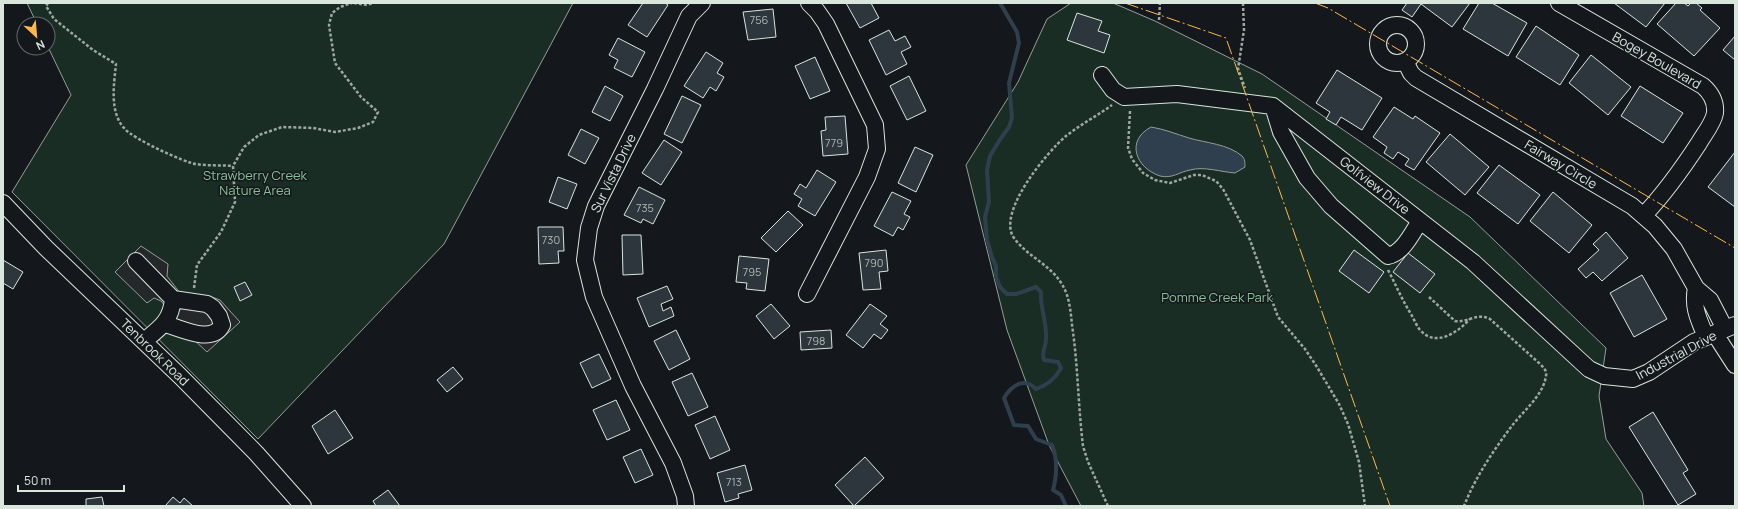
<svg xmlns="http://www.w3.org/2000/svg" width="1738" height="509" font-family="Manrope,sans-serif">
	<rect width="100%" height="100%" fill="#14181c"/>
	<path fill="#1a2d24" stroke="#939e99" d="M27 3H573L444 244 258 439 12 192 71 95 48 47V24H37Z
		M1071 3H1113L1155 21 1262 74 1470 217 1606 348 1599 396 1606 439 1642 493 1644 506H1081L1049 445 1007 330 966 165 1018 82 1047 19Z"/>
	<path fill="#24282b" stroke="#939e99" d="M141 246 168 264 167 276 180 293 212 297 220 300 240 322 207 352 192 338 161 301 154 298 147 303 115 272Z"/>
	<path fill="#2f3f4d" stroke="#939e99" d="M1151 127C1164 129 1176 134 1189 138 1206 143 1228 144 1242 156 1245 159 1245 163 1245 167L1235 173C1221 172 1204 166 1190 170 1179 172 1172 179 1160 176 1136 168 1125 141 1151 127Z"/>
	<g fill="none" stroke-linecap="round" stroke-linejoin="round">
		<path stroke="#2f3f4d" stroke-width="4" d="M1000 3 1017 32 1019 43 1009 83 1012 118 1009 127 1001 138 990 156 987 170 989 202 985 217 987 240 992 257 996 266V277L1000 287 1007 294H1016L1036 287 1041 292C1040 308 1047 322 1046 339 1046 348 1041 351 1044 360L1058 362 1061 368C1055 379 1048 385 1036 389 1024 377 1012 385 1004 398L1014 425 1028 426 1036 439 1052 445C1058 460 1057 475 1053 490L1061 495 1066 506"/>
	</g>
	<path fill="#2c363c" stroke="#d8e6dc" d="M643 3H665L668 5 647 37 628 25Z
		M846 3H871L879 18 860 28Z
		M1407 3H1470L1452 27 1421 4 1412 17 1402 10Z
		M1479 3H1492L1527 23 1508 56 1463 29Z
		M1614 3H1665L1646 27Z
		M1676 3H1684L1688 6 1691 3H1696L1702 8 1700 10 1720 28 1694 56 1657 24Z
		M773 9 776 37 748 40 743 12Z
		M1077 13 1102 21 1098 31 1110 35 1104 53 1067 40Z
		M1536 26 1579 55 1560 85 1516 57Z
		M889 30 895 41 905 36 911 47 901 52 907 64 886 75 869 40Z
		M1735 36V60L1723 50Z
		M618 38 645 52 632 77 614 68 618 60 609 55Z
		M706 52 723 63 717 73 724 77 716 91 710 87 703 98 684 86Z
		M1591 55 1631 87 1608 115 1569 83Z
		M815 57 830 91 810 99 795 66Z
		M1337 70 1382 98 1362 130 1341 117 1336 125 1326 119 1330 112 1316 103Z
		M909 76 926 111 907 120 890 86Z
		M605 86 623 96 610 121 592 112Z
		M1640 86 1683 113 1663 143 1621 116Z
		M682 96 701 105 682 143 664 134Z
		M1394 107 1413 119 1415 116 1440 133 1414 170 1405 165 1409 159 1398 152 1393 159 1384 153 1387 147 1373 137Z
		M845 116 848 154 823 156 821 131 826 130 825 117Z
		M581 129 599 138 585 164 568 155Z
		M1450 134 1489 167 1465 195 1426 162Z
		M664 140 682 152 661 185 642 173Z
		M915 147 933 155 916 192 898 183Z
		M1735 152V207L1708 187Z
		M1499 165 1540 195 1518 224 1477 193Z
		M817 170 836 182 815 216 798 206 802 199 794 194 800 184 806 188Z
		M558 177 577 184 567 209 549 202Z
		M639 187 665 200 653 224 643 219 641 223 624 215Z
		M892 192 911 201 904 214 910 217 903 230 898 227 893 236 874 226Z
		M1553 192 1592 225 1569 253 1530 221Z
		M788 211 803 225 776 252 761 238Z
		M538 227H563L564 251H558L559 263 539 264Z
		M1606 232 1628 258 1602 281 1593 272 1586 278 1578 269 1599 250 1593 244Z
		M622 235H641L643 274 623 275Z
		M886 250 888 271 879 272 881 289 863 290 859 253Z
		M1354 250 1384 272 1369 293 1339 271Z
		M1408 253 1435 274 1420 293 1393 272Z
		M739 256 769 259 765 291 746 289 747 283 736 282Z
		M3 260 23 272 13 289 3 283Z
		M1642 275 1667 319 1634 337 1610 293Z
		M245 282 252 295 240 301 234 287Z
		M667 286 673 299 661 304 663 311 671 307 674 316 649 327 637 298Z
		M771 304 790 326 774 339 756 316Z
		M870 304 887 316 880 324 888 330 881 339 874 334 863 348 846 335Z
		M676 330 690 359 669 370 654 341Z
		M831 330 832 348 801 350 800 332Z
		M599 354 611 379 592 388 580 363Z
		M453 367 463 379 447 392 437 380Z
		M692 373 708 407 688 416 672 382Z
		M616 400 630 430 607 440 593 410Z
		M335 410 353 438 328 454 312 426Z
		M1653 412 1688 470 1683 473 1696 494 1678 505 1629 427Z
		M715 416 730 450 710 459 695 425Z
		M641 449 653 475 635 483 623 457Z
		M865 457 884 478 854 506 835 485Z
		M745 465 752 490 738 494 739 498 725 502 717 473Z
		M388 490 400 506H376L373 501Z
		M102 497 104 506H86V499Z
		M173 497 180 503 184 498 193 506H165Z"/>
	<g fill="none" stroke-linecap="round" stroke-linejoin="round">
		<g stroke="#d8e6dc" stroke-width="18">
			<path id="minor" d="M1559 3 1703 86C1711 93 1716 102 1715 113 1713 124 1704 134 1699 143 1682 169 1665 193 1644 215
				M1378 44a19 19 0 1 1 38 0a19 19 0 1 1-38 0Z
				M1405 61 1411 73 1416 78 1632 206 1655 226 1674 249 1696 288 1710 300 1725 329
				M1102 75 1113 90 1124 97 1177 94 1273 106 1473 262 1589 369 1604 376 1633 379 1649 372 1694 342 1735 325
				M1273 106 1281 132 1307 178 1331 206 1388 256C1403 253 1412 233 1420 221
				M3 203 46 248 180 376 256 453 303 506
				M136 261 173 299 207 304 213 308 219 316 222 325C212 345 181 328 165 324
				M1696 288C1692 307 1699 320 1706 337
				M807 294 867 177 877 149 875 125 826 24 817 11 809 3
				M1715 334 1735 365
				M144 341C160 328 171 321 173 299
				M686 506 685 496 673 463 633 386 594 297 585 260 589 228 596 206 655 89 689 16 702 3"/>
		</g>
		<path stroke="#9da8a2" stroke-width="2.5" stroke-dasharray="3 2" stroke-linecap="butt" d="M48 3 46 6 54 19 93 50 116 64C114 84 109 113 125 129 132 138 185 163 196 164 208 166 221 165 233 166
			M354 3 367 5 373 3
			M1243 3 1244 30 1238 69 1245 88
			M1159 20 1160 3
			M1130 111 1128 148 1132 159 1143 173 1155 180 1170 183 1194 175H1202L1216 181 1223 189 1250 240 1278 317 1305 349 1317 367 1339 404 1348 424 1359 462 1365 506
			M1388 270C1396 285 1402 300 1411 314 1414 319 1416 325 1420 330 1436 348 1458 332 1470 319
			M194 288 197 265 221 232 235 202 233 166 244 147 259 135 282 127 313 128 335 132 358 128 373 122 378 112 361 97 335 63 329 25 332 13 340 7 352 3
			M1429 297 1455 321C1468 323 1477 312 1490 319L1539 363C1543 367 1547 370 1546 376 1543 396 1523 411 1511 427 1493 451 1475 478 1464 506
			M1108 506 1088 462 1083 446C1078 405 1078 365 1072 325 1071 315 1070 304 1067 295 1057 266 1030 260 1014 238 996 213 1047 152 1066 136 1081 124 1097 116 1112 105"/>
		<use href="#minor" stroke="#14181c" stroke-width="16"/>
		<path stroke="#ffb74d" stroke-width="1" stroke-dasharray="14 3 2 3" stroke-linecap="butt" d="M1125 3 1226 38 1390 506
			M1315 3 1328 8 1735 248"/>
	</g>
	<g text-anchor="middle" dominant-baseline="central" stroke-width="3" stroke-linejoin="round" paint-order="stroke">
		<g font-size="11" fill="#adbab4">
			<text x="759" y="19">756</text>
			<text x="834" y="142">779</text>
			<text x="645" y="207">735</text>
			<text x="551" y="239">730</text>
			<text x="874" y="262">790</text>
			<text x="752" y="271">795</text>
			<text x="816" y="340">798</text>
			<text x="734" y="481">713</text>
		</g>
		<g font-size="13" fill="#d8e6dc" stroke="#14181c">
			<text transform="translate(1657 60) rotate(30)">Bogey Boulevard</text>
			<text transform="translate(1561 164) rotate(31)">Fairway Circle</text>
			<text transform="translate(613 173) rotate(-64)">Sur Vista Drive</text>
			<text transform="translate(1375 185) rotate(38)">Golfview Drive</text>
			<text transform="translate(155 352) rotate(44)">Tenbrook Road</text>
			<text transform="translate(1676 355) rotate(-28)">Industrial Drive</text>
		</g>
		<g font-size="13" fill="#8ac095" stroke="#14181c">
			<text x="255" y="175">Strawberry Creek<tspan x="255" dy="15">Nature Area</tspan></text>
			<text x="1217" y="297">Pomme Creek Park</text>
		</g>
	</g>
	<rect width="1738" height="509" fill="none" stroke="#d8e6dc" stroke-width="8"/>
	<g transform="translate(36 36) rotate(154)"><circle r="19" fill="#14181c" stroke="#626a69"/>
	<path d="M0-3L7 15L0 10L-7 15Z" fill="#ffb74d"/>
	<text y="-6" font-size="11" font-weight="bold" text-anchor="middle" fill="#d8e6dc">N</text>
	</g>
	<path d="M18 485v6h106v-6" fill="none" stroke="#d8e6dc" stroke-width="2"/>
	<text x="24" y="485" font-size="12" fill="#d8e6dc" stroke="#14181c" stroke-width="3" paint-order="stroke">50 m</text>
</svg>
